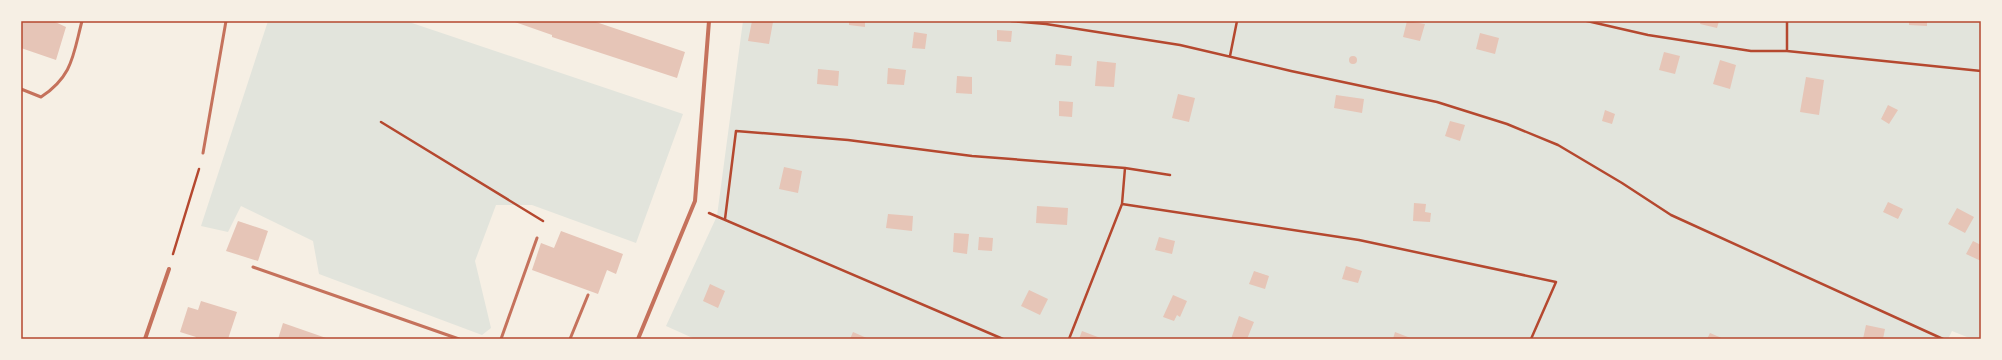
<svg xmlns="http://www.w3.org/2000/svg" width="2002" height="360" font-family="'Playfair Display',serif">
	<rect width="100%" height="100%" fill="#f6efe4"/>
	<path fill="#e2e4dc" d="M268 21H406L683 114 636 243 532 205H496L475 261 491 328 482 335 319 274 313 241 241 206 228 232 201 226Z
		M743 21H1981V339H1972L1952 331 1948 339H695L666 326 717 216Z"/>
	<path fill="#e6c5b7" d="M21 21H53L66 27 56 60 21 48Z
		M512 21H593L685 52 677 78 552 37V35Z
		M752 21 773 22 769 44 748 41Z
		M849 21H865V27L849 25Z
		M1407 21 1425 24 1420 41 1403 37Z
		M1701 21H1719L1717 28 1700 24Z
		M1909 21H1927V26L1909 25Z
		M997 30 1012 31 1011 42 997 41Z
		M914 32 927 34 925 49 912 48Z
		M1480 33 1499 38 1495 54 1476 49Z
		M1664 52 1680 56 1675 74 1659 70Z
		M1056 54 1072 56 1071 66 1055 65Z
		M1349 60a4 4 0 1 1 8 0a4 4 0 1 1-8 0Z
		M1720 60 1736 65 1730 89 1713 84Z
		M1097 61 1116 63 1114 87 1095 86Z
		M888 68 906 70 904 85 887 84Z
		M818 69 839 71 838 86 817 84Z
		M957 76 972 77V94L956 93Z
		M1806 77 1824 80 1819 115 1800 112Z
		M1178 94 1195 98 1189 122 1172 118Z
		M1336 95 1364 99 1362 113 1334 108Z
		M1059 101 1073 102 1072 117 1059 116Z
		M1888 105 1898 110 1889 124 1881 119Z
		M1605 110 1615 114 1612 124 1602 121Z
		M1450 121 1465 125 1460 141 1445 136Z
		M784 167 802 171 798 193 779 189Z
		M1888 202 1903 209 1898 219 1883 212Z
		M1414 203 1426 204 1425 212 1431 213 1430 222 1413 221Z
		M1037 206 1068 208 1067 225 1036 223Z
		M1957 208 1974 217 1965 233 1948 224Z
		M888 214 913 216 912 231 886 228Z
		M238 221 268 231 258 261 226 251Z
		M561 231 623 254 616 274 607 270 598 294 532 270 541 243 554 248Z
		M954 233 969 234 967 254 953 252Z
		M979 237 993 238 992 251 978 250Z
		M1159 237 1175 241 1172 254 1155 250Z
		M1973 241 1981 245V261L1966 254Z
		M1346 266 1362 271 1358 283 1342 279Z
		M1254 271 1269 276 1265 289 1249 284Z
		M710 284 725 291 718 308 703 301Z
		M1029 290 1048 299 1040 315 1021 306Z
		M1173 295 1187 301 1180 317 1177 315 1174 321 1163 317Z
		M201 301 237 312 228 339H195L196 337 180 332 188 307 198 310Z
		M1239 316 1254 322 1247 339H1231Z
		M283 323 329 339H278Z
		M1866 325 1885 329 1883 339H1863Z
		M1082 331 1103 339H1079Z
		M853 332 869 339H850Z
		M1395 332 1413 339H1393Z
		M1710 333 1724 339H1707Z"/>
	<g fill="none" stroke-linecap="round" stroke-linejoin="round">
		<path stroke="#b5482f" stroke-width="2.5" d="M1011 21 1046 24 1180 45 1291 71 1437 102 1507 124 1558 145 1622 183 1671 215 1943 339
			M1587 21 1648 35 1751 51H1787L1981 71
			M1787 21V51
			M1230 56 1237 21
			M381 122 543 221
			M1122 204 1359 240 1556 282 1531 339
			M709 213 1003 339
			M725 219 736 131 848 140 972 156 1125 168 1170 175
			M173 254 199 169
			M1069 339 1122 204 1125 168"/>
		<path stroke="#c5725c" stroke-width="3" d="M21 89 41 97C73 76 73 55 82 21
			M203 153 226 21
			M253 267 459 339
			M501 339 537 238
			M570 339 588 295"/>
		<path stroke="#c5725c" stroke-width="4" d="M145 339 169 269
			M638 339 695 201 709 21"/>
	</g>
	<rect width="2002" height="360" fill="none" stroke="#f6efe4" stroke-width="44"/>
	<rect x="22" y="22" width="1958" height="316" fill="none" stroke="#b5482f" stroke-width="1.5"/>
</svg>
